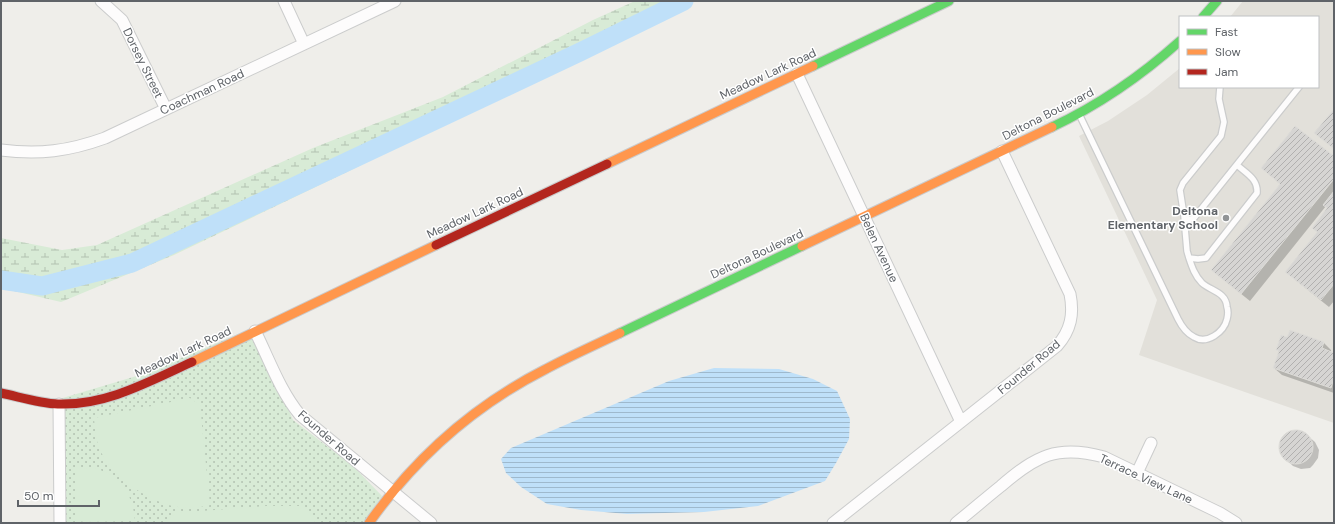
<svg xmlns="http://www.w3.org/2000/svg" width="1335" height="524" font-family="'DM Sans',sans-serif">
	<defs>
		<pattern id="wetland-marsh" width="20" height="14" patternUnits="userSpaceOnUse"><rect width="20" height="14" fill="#d8ebd6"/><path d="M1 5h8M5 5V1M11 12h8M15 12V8" fill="none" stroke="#b2c2b1"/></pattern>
		<pattern id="park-dots" width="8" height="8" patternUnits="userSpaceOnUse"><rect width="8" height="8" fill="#d8ebd6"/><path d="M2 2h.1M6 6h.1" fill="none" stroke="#b2c2b1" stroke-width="1.8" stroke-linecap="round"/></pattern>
		<pattern id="water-rules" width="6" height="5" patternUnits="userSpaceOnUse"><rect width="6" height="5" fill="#bfe0f9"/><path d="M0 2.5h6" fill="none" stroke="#9eb9cd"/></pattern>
		<pattern id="building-hatch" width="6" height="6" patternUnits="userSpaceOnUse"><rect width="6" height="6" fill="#d6d5d3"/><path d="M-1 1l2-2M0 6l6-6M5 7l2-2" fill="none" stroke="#b1b0af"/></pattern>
	</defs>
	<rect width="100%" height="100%" fill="#efeeea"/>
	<path fill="#e2e0da" d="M1243 1H1334V423L1139 355 1157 300 1079 136 1108 121 1147 95 1180 68V87H1318V17H1230Z"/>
	<path fill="url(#wetland-marsh)" d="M635 1H690L349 171 174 255 61 302 1 288V238L62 250 97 245 313 148 443 97 593 20Z"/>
	<path fill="url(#park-dots)" d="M253 328 293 420 354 467 382 496 363 523H56V400L140 375Z"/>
	<path fill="#d8ebd6" d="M190 398 200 405 210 505C204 506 197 508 191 508 158 509 118 482 102 454 96 443 95 430 94 418Z
		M76 468C82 468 89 468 96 469 122 475 133 496 135 521L84 522 76 520Z
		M266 506H304L316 523H164L176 513Z"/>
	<path fill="url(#water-rules)" d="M714 368 779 369 813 379 837 391 850 419 849 439 836 463 825 481 758 506 704 512 627 514 581 510 547 504 521 487 506 473 501 459 511 448 669 381Z"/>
	<path fill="#0003" d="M1334 158V301L1329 307 1294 279 1318 233 1313 228 1328 209 1326 206 1250 301 1220 277 1281 185 1262 168Z
		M1288 338 1324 343 1331 350V352L1334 354V393L1282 375 1274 368 1279 352 1277 350Z
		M1297 430 1305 433 1308 436 1315 442 1319 450 1318 458 1313 465 1310 468 1301 469 1293 466 1284 457 1280 450V441L1285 434 1289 432Z"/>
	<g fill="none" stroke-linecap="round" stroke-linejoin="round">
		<path stroke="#bfe0f9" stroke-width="19" d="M1 280 42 286 132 263 580 52 684 1"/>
	</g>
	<path fill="url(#building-hatch)" stroke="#deddd9" d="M1334 109V149L1314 133Z
		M1295 126 1334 156V179L1241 294 1211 270 1280 184 1261 168Z
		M1334 191V284L1321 300 1285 272 1317 232 1312 228 1327 208 1323 205Z
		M1290 330 1324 342 1322 348 1334 353V378L1331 388 1273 368 1279 351 1276 350 1281 335 1287 337Z
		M1279 447a17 17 0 1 1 34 0a17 17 0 1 1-34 0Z"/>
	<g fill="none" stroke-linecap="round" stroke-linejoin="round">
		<g stroke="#cbcccc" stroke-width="8">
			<path id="lane" d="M1220 87 1219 99 1224 122 1221 136 1183 183 1180 190 1184 216 1189 220 1194 218 1299 87
				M1079 114 1178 319C1182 327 1186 333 1194 337 1207 345 1224 332 1227 319 1228 315 1228 310 1227 307 1226 292 1211 291 1202 283 1195 276 1192 267 1189 258
				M1184 216 1187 251 1189 258 1198 259 1206 258 1257 193C1258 179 1247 174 1237 165"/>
		</g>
		<g stroke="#cbcccc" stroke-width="13">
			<path id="street" d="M101 1 122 20 166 109
				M284 1 304 44
				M797 74 961 422
				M1 150C39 155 69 151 105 138L395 1
				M255 331C269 359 280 391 300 415L431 523
				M59 404 60 523
				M1137 473 1151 443
				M833 523 1057 346C1071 330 1074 314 1070 294L1002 151
				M956 523C971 511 986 498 1001 486 1036 456 1057 444 1104 457L1220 513 1236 523"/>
		</g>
		<g stroke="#cacacb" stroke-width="11">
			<path id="fast" d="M1203 17 1217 1
				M813 66 949 1
				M1052 127C1099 105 1141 76 1180 41
				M620 333 802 246"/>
		</g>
		<g stroke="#cacacb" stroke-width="11">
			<path id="slow" d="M607 164 813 66
				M802 246 1052 127
				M192 362 436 245
				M369 523C415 458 475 405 546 369 570 356 595 345 620 333"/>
		</g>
		<g stroke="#cacacb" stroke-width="11">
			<path id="jam" d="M436 245 607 164
				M1 393C20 397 39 403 58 404 106 406 150 381 192 362"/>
		</g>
		<use href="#lane" stroke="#fdfcfc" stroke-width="5.5"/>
		<use href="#street" stroke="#fdfcfc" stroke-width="11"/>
		<use href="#fast" stroke="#63d668" stroke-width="9"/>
		<use href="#slow" stroke="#ff974d" stroke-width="9"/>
		<use href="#jam" stroke="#b3261e" stroke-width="9"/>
	</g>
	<circle fill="#919496" stroke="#fff" stroke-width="1.5" cx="1226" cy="218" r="4"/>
	<g text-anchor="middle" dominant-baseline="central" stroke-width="3" stroke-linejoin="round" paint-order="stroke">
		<g font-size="12" fill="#5f6368" stroke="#fff">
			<text transform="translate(143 63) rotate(64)">Dorsey Street</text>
			<text transform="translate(768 74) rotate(-25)">Meadow Lark Road</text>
			<text transform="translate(202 92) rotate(-25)">Coachman Road</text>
			<text transform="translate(1048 114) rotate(-27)">Deltona Boulevard</text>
			<text transform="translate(475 213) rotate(-25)">Meadow Lark Road</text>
			<text transform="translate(879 248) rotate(65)">Belen Avenue</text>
			<text transform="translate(757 254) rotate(-25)">Deltona Boulevard</text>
			<text transform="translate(183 352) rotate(-25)">Meadow Lark Road</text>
			<text transform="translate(1029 367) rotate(-40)">Founder Road</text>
			<text transform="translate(329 438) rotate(41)">Founder Road</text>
			<text transform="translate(1146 479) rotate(25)">Terrace View Lane</text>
		</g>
		<g font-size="12" font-weight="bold" fill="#5f6368" stroke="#fff" text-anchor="end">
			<text x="1218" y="211">Deltona<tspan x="1218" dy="14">Elementary School</tspan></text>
		</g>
	</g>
	<rect width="1335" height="524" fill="none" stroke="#5f6368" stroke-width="4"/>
	<rect x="1179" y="16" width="140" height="72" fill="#ffffff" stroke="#bfc1c3"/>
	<rect x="1187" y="29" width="20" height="6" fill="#63d668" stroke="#bfc1c3"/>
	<text x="1215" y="36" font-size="12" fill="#5f6368">Fast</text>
	<rect x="1187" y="49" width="20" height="6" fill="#ff974d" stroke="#bfc1c3"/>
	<text x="1215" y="56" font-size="12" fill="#5f6368">Slow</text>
	<rect x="1187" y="69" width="20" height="6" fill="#b3261e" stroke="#bfc1c3"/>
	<text x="1215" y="76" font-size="12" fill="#5f6368">Jam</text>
	<path d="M18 500v6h81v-6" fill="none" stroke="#5f6368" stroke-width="2"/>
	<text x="24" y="500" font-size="12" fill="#5f6368" stroke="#ffffff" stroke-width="3" paint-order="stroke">50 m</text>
</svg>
